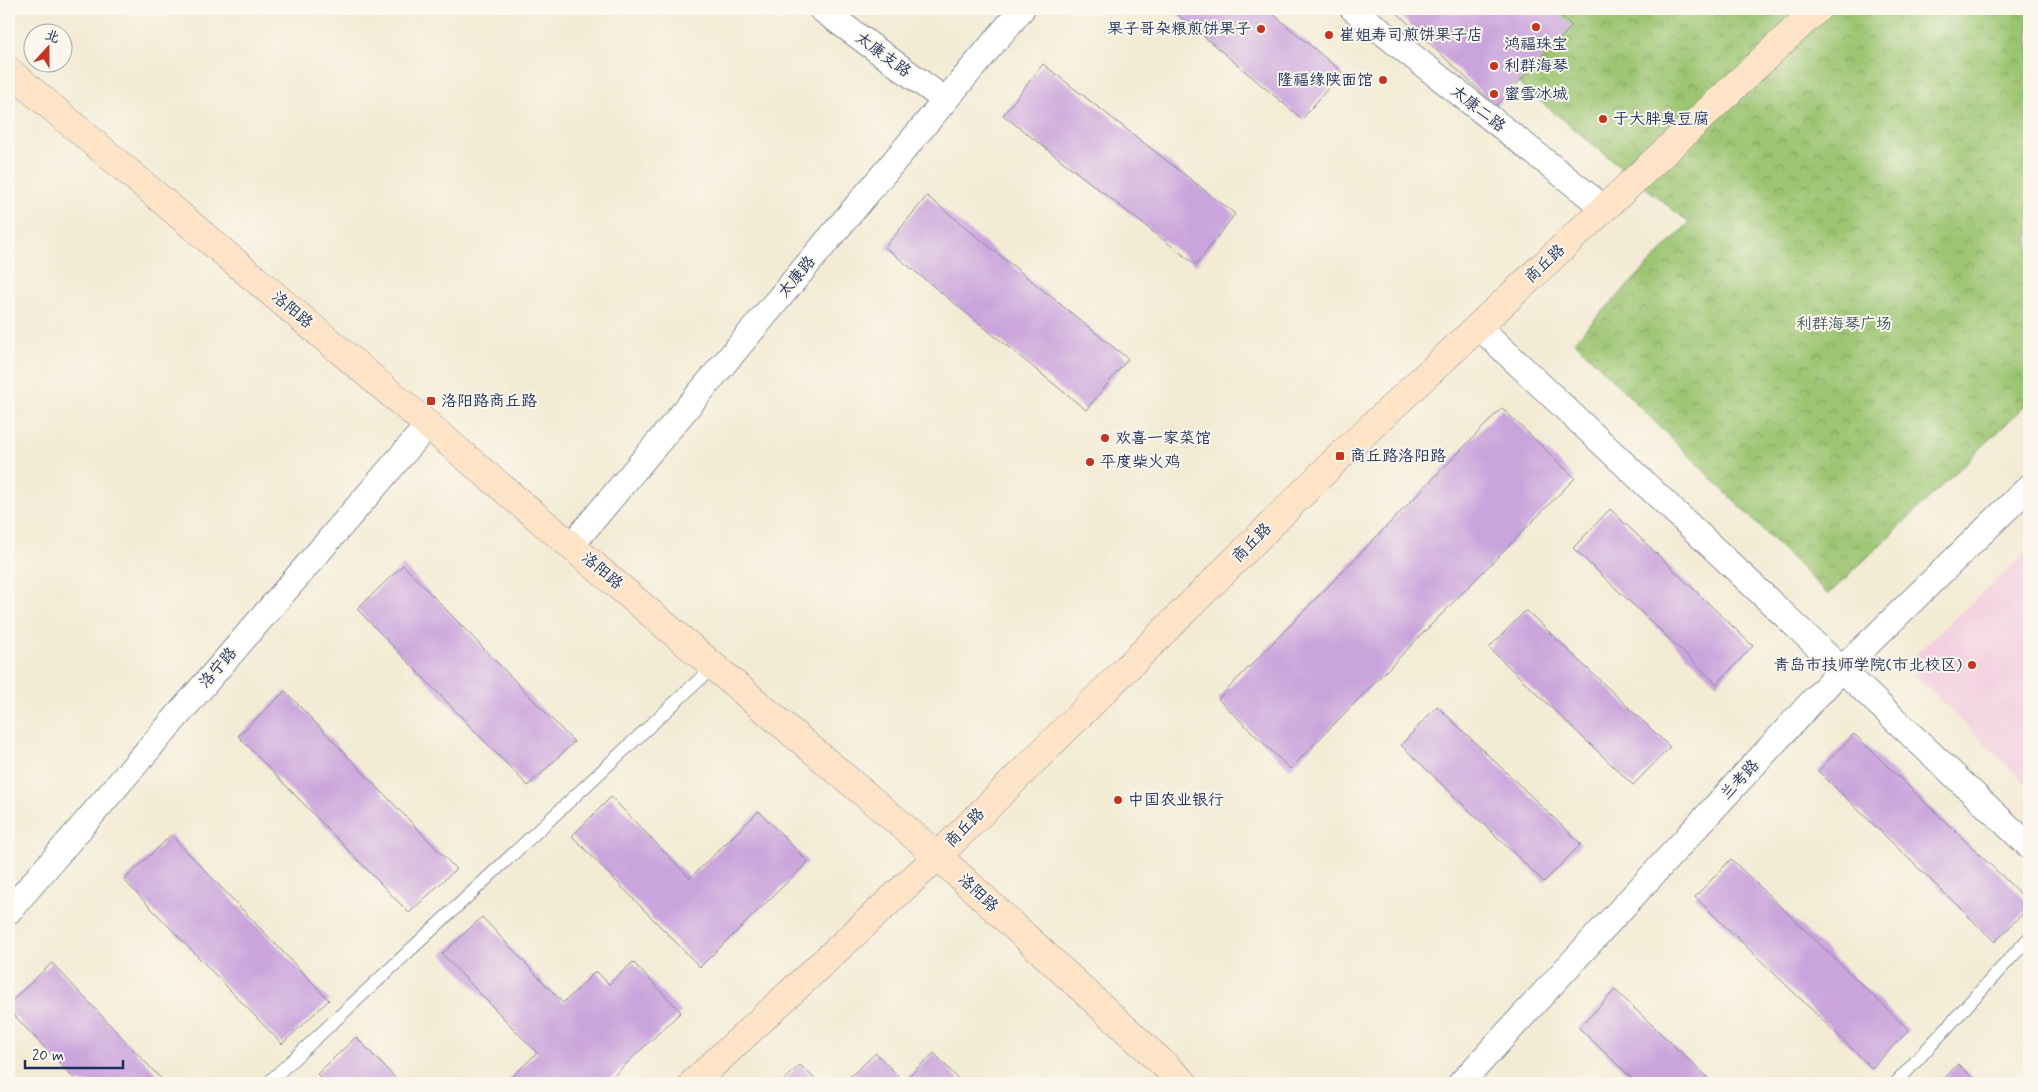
<svg xmlns="http://www.w3.org/2000/svg" width="2038" height="1092" font-family="Mynerve,'LXGW WenKai TC',sans-serif">
	<defs>
		<pattern id="park-crowns" width="20" height="18" patternUnits="userSpaceOnUse" patternTransform="scale(1.25)"><rect width="20" height="18" fill="#9bc571"/><path d="M2 6a3 3 0 1 1 6 0M12 15a3 3 0 1 1 6 0" fill="none" stroke="#7ea060"/></pattern>
	</defs>
	<rect width="100%" height="100%" fill="#fbf7ec"/>
	<filter id="ink" filterUnits="userSpaceOnUse"><feTurbulence type="fractalNoise" baseFrequency=".02" numOctaves="2"/><feDisplacementMap in="SourceGraphic" scale="10" xChannelSelector="R" yChannelSelector="G"/><feConvolveMatrix kernelMatrix="1 2 1 2 8 2 1 2 1" color-interpolation-filters="sRGB"/></filter>
	<filter id="wash" filterUnits="userSpaceOnUse"><feTurbulence type="fractalNoise" baseFrequency=".0096" numOctaves="4" result="noise"/><feDisplacementMap in="SourceGraphic" scale="20" xChannelSelector="R" yChannelSelector="G"/><feGaussianBlur stdDeviation="1.12" result="paint"/><feColorMatrix in="noise" values="0 0 0 0 0 0 0 0 0 0 0 0 0 0 0 0 0 1.4 0 .05"/><feComposite in="paint" operator="in"/></filter>
	<g filter="url(#wash)">
		<rect width="100%" height="100%" fill="#f3ebd4"/>
		<path fill="#f3cfe0" d="M2029 550V787L1915 675V655Z"/>
		<path fill="url(#park-crowns)" stroke="#5b7a68" d="M1428 9H2029V402L1828 595 1574 341 1689 223Z"/>
		<g id="blocks">
			<path fill="#caa4dc" d="M1171 9H1267L1342 72 1302 119Z
				M1393 9H1554L1572 26 1496 106Z
				M1043 64 1235 214 1196 265 1003 115Z
				M927 196 1128 359 1086 410 885 247Z
				M1502 408 1575 478 1290 769 1218 699Z
				M1610 509 1753 646 1717 684 1573 548Z
				M403 565 574 742 528 786 357 609Z
				M1526 610 1670 747 1633 785 1489 648Z
				M285 691 456 869 409 913 238 736Z
				M1437 706 1581 844 1544 882 1401 745Z
				M1854 734 2029 902V907L1995 942 1818 771Z
				M611 797 690 878 759 811 808 862 700 967 572 836Z
				M171 835 329 1000 282 1044 124 880Z
				M1731 859 1909 1030 1872 1068 1695 897Z
				M482 917 563 1003 596 971 609 984 633 962 681 1012 606 1083H505L537 1053 442 954Z
				M52 963 165 1083H78L9 1010V1003Z
				M1615 990 1713 1083H1637L1579 1028Z
				M356 1037 400 1083H326L317 1074Z
				M876 1053 903 1081 934 1053 962 1083H843Z
				M1958 1064 1978 1083H1940Z
				M800 1065 819 1083H781Z"/>
		</g>
	</g>
	<g filter="url(#ink)">
		<use href="#blocks" fill-opacity="0" stroke="#878d99" stroke-width="1"/>
		<g fill="none" stroke-linecap="round" stroke-linejoin="round">
			<g stroke="#878d99" stroke-width="14">
				<path id="lane" d="M268 1083 714 666
					M1896 1083 2029 938"/>
			</g>
			<g stroke="#878d99" stroke-width="27">
				<path id="street" d="M821 9 945 100
					M1353 9 1604 208
					M1478 326 2029 846
					M571 546 1022 9
					M9 911 428 425
					M1461 1083 1842 669 2029 487"/>
			</g>
			<g stroke="#878d99" stroke-width="29">
				<path id="secondary" d="M9 71 938 856 1184 1083
					M693 1083 938 856 1340 456 1817 9"/>
			</g>
			<use href="#lane" stroke="#fff" stroke-width="12"/>
			<use href="#street" stroke="#fff" stroke-width="25"/>
			<use href="#secondary" stroke="#fee4c6" stroke-width="28"/>
		</g>
	</g>
	<g fill="#c8321e" stroke="#fbf7ec" stroke-width="2">
		<circle cx="1536" cy="27" r="5"/>
		<circle cx="1261" cy="29" r="5"/>
		<circle cx="1329" cy="35" r="5"/>
		<circle cx="1494" cy="66" r="5"/>
		<circle cx="1383" cy="80" r="5"/>
		<circle cx="1494" cy="94" r="5"/>
		<circle cx="1603" cy="119" r="5"/>
		<rect x="426" y="396" width="10" height="10" rx="2.5"/>
		<circle cx="1105" cy="438" r="5"/>
		<rect x="1335" y="451" width="10" height="10" rx="2.5"/>
		<circle cx="1090" cy="462" r="5"/>
		<circle cx="1972" cy="665" r="5"/>
		<circle cx="1118" cy="800" r="5"/>
	</g>
	<g text-anchor="middle" dominant-baseline="central" stroke-width="4" stroke-linejoin="round" paint-order="stroke">
		<g font-size="16" fill="#1b2f5e" stroke="#fbf7ec" text-anchor="start">
			<text x="1251" y="29" text-anchor="end">果子哥杂粮煎饼果子</text>
			<text x="1339" y="35">崔姐寿司煎饼果子店</text>
			<text x="1536" y="44" text-anchor="middle">鸿福珠宝</text>
			<text x="1504" y="66">利群海琴</text>
			<text x="1373" y="80" text-anchor="end">隆福缘陕面馆</text>
			<text x="1504" y="94">蜜雪冰城</text>
			<text x="1613" y="119">于大胖臭豆腐</text>
			<text x="441" y="401">洛阳路商丘路</text>
			<text x="1115" y="438">欢喜一家菜馆</text>
			<text x="1350" y="456">商丘路洛阳路</text>
			<text x="1100" y="462">平度柴火鸡</text>
			<text x="1962" y="665" text-anchor="end">青岛市技师学院(市北校区)</text>
			<text x="1128" y="800">中国农业银行</text>
		</g>
		<g font-size="16" fill="#1b2f5e" stroke="#fbf7ec">
			<text transform="translate(883 55) rotate(36)">太康支路</text>
			<text transform="translate(1478 109) rotate(38)">太康二路</text>
			<text transform="translate(1545 264) rotate(-43)">商丘路</text>
			<text transform="translate(797 277) rotate(-50)">太康路</text>
			<text transform="translate(292 310) rotate(40)">洛阳路</text>
			<text transform="translate(1252 543) rotate(-45)">商丘路</text>
			<text transform="translate(602 571) rotate(40)">洛阳路</text>
			<text transform="translate(218 668) rotate(-49)">洛宁路</text>
			<text transform="translate(1740 780) rotate(-47)">兰考路</text>
			<text transform="translate(965 828) rotate(-45)">商丘路</text>
			<text transform="translate(978 893) rotate(43)">洛阳路</text>
		</g>
		<g font-size="16" fill="#415c64" stroke="#fbf7ec">
			<text x="1844" y="324">利群海琴广场</text>
		</g>
	</g>
	<rect width="2038" height="1092" fill="none" stroke="#fbf7ec" stroke-width="30"/>
	<g transform="translate(48 48) rotate(21)"><circle r="24" fill="#fbf7ec" stroke="#a1a7b3"/>
	<path d="M0-4L9 19L0 12L-9 19Z" fill="#c8321e"/>
	<text y="-8" font-size="14" font-weight="bold" text-anchor="middle" fill="#1b2f5e">北</text>
	</g>
	<path d="M25 1060v8h98v-8" fill="none" stroke="#1b2f5e" stroke-width="2.5"/>
	<text x="32" y="1060" font-size="15" fill="#1b2f5e" stroke="#fbf7ec" stroke-width="4" paint-order="stroke">20 m</text>
</svg>
